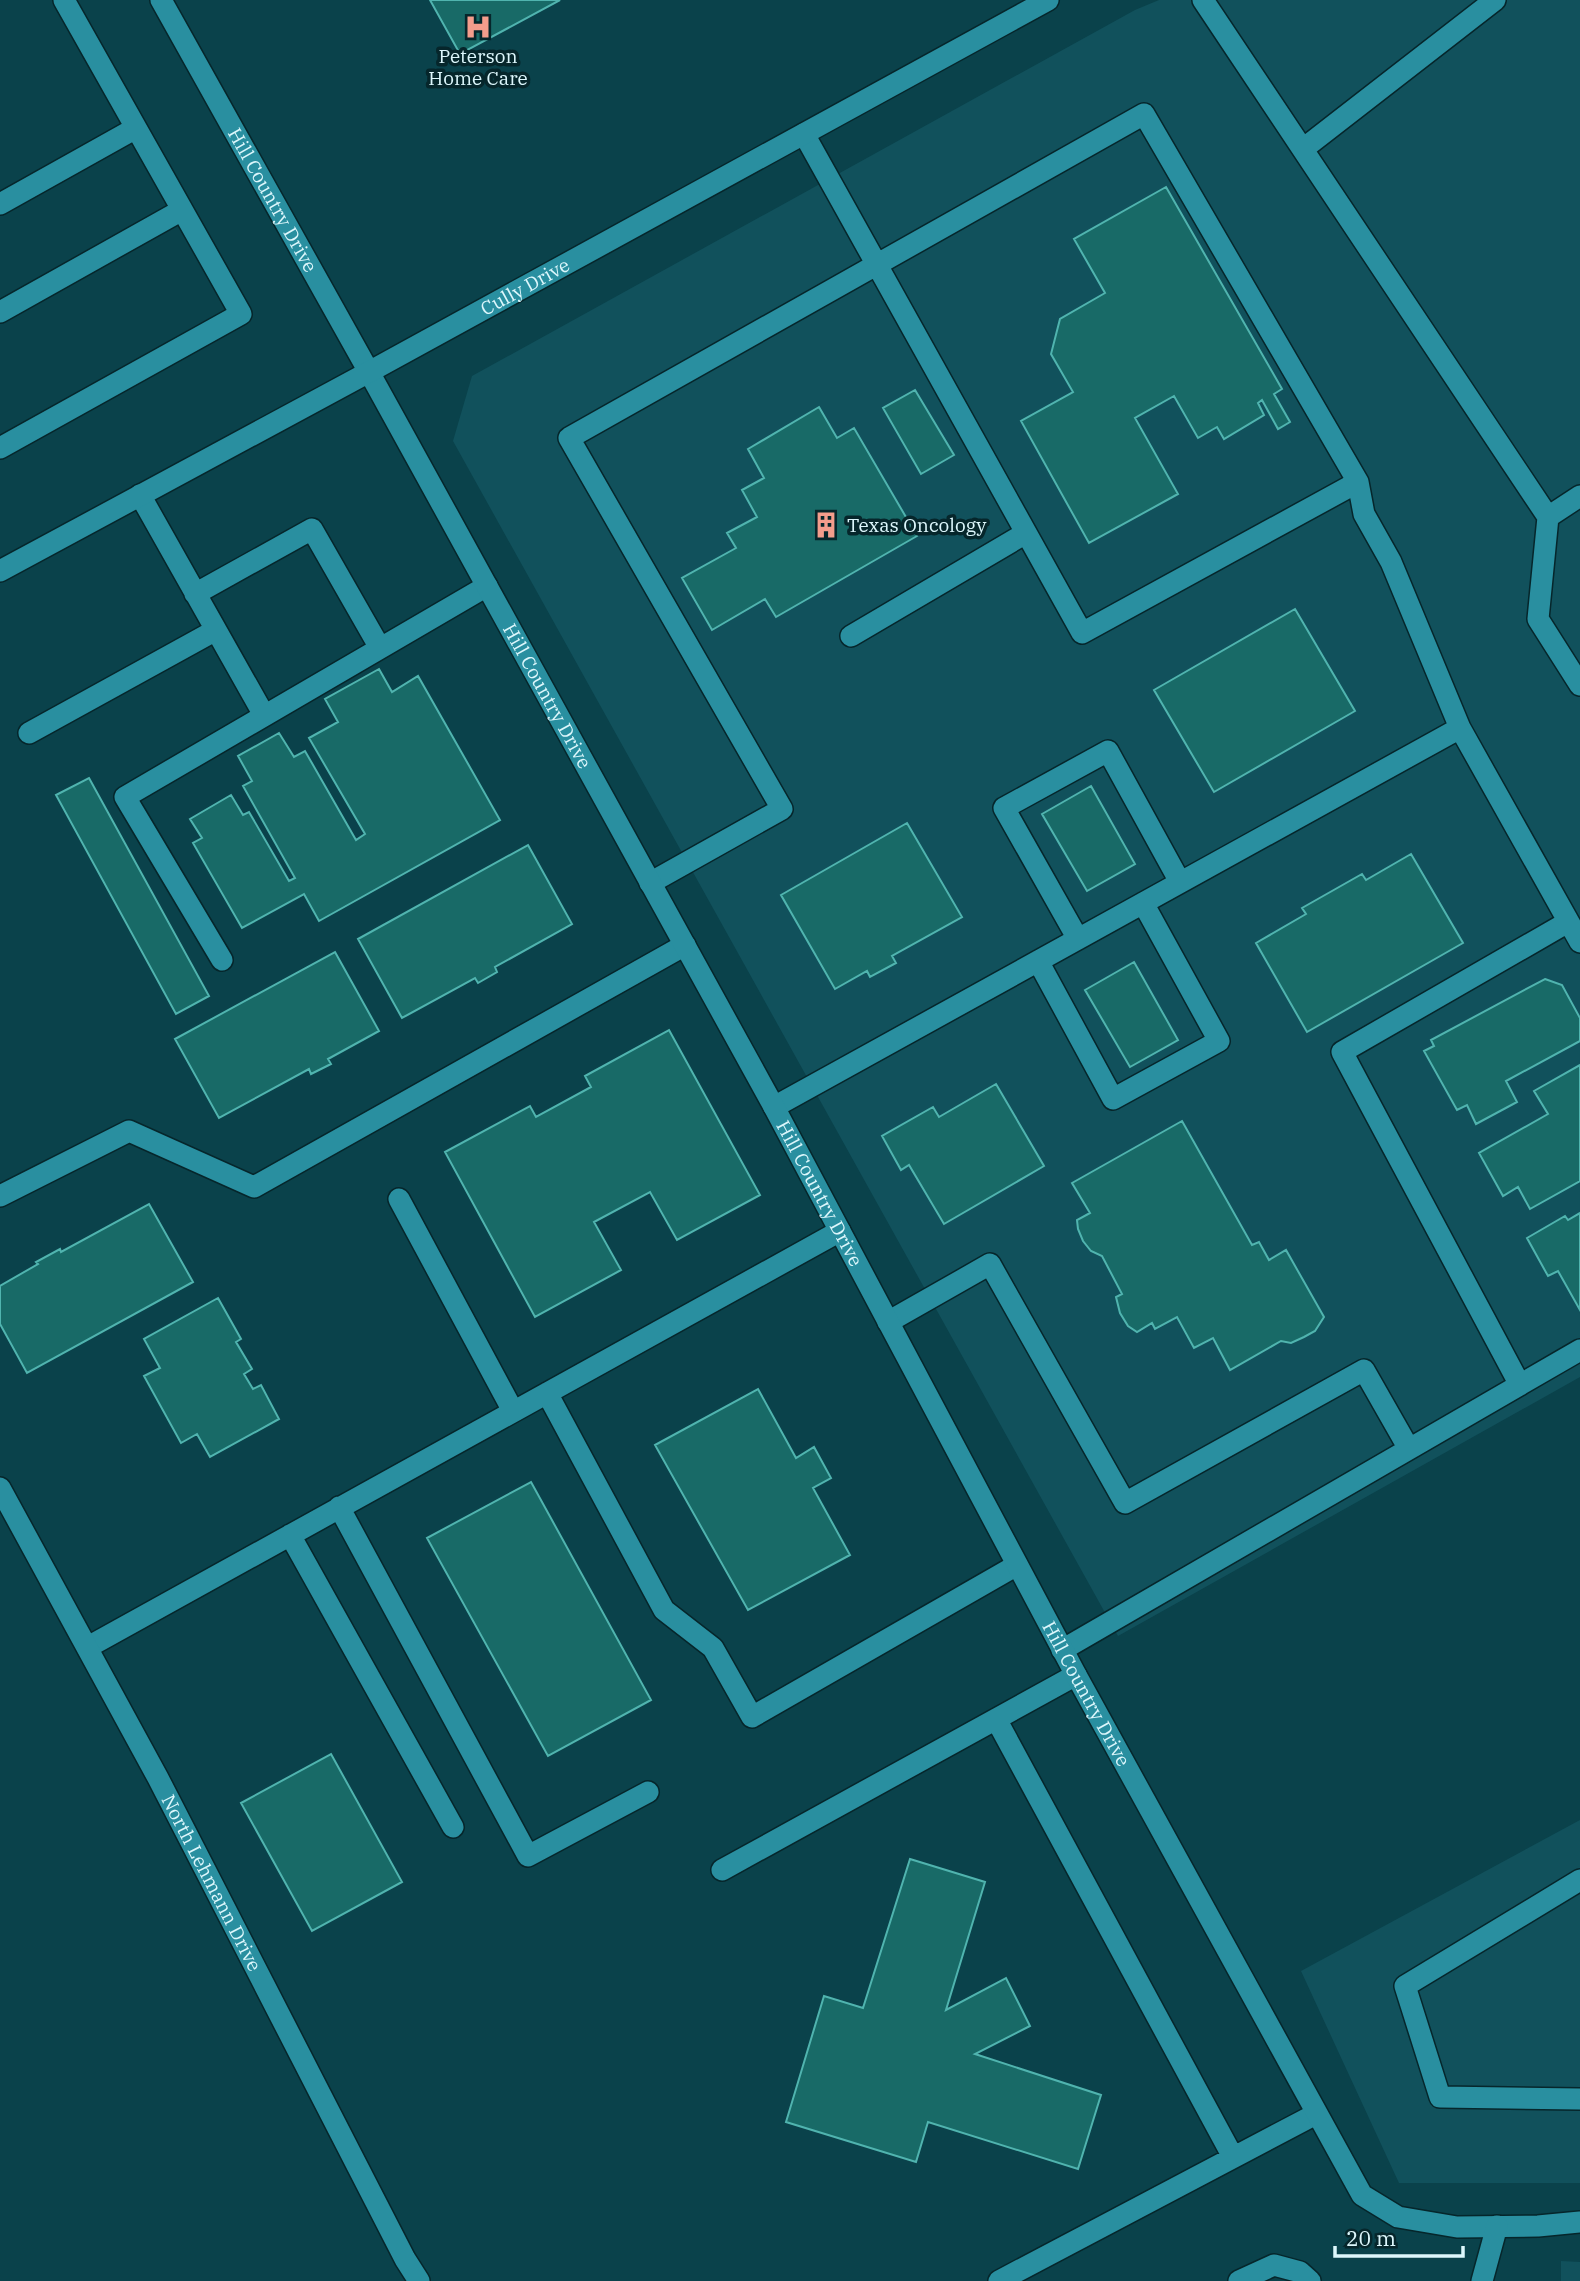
<svg xmlns="http://www.w3.org/2000/svg" width="1580" height="2281" font-family="'IBM Plex Serif',serif">
	<rect width="100%" height="100%" fill="#0a424b"/>
	<path fill="#11515c" d="M1159 0H1580V1377L1118 1636 453 441 472 376 1135 10Z
		M1580 1820V2183H1399L1301 1971Z
		M1561 2261 1580 2262V2281H1561Z"/>
	<path fill="#186a67" stroke="#50b4af" stroke-width="2" d="M430 0H560L460 54Z
		M1166 187 1282 389 1274 394 1290 422 1278 429 1262 400 1258 403 1264 415 1224 439 1217 427 1198 438 1174 396 1135 418 1178 494 1089 543 1021 421 1073 392 1051 354 1060 319 1105 293 1074 239Z
		M915 390 954 455 921 474 883 408Z
		M819 407 837 438 854 428 917 536 776 617 765 599 712 630 682 578 736 548 727 533 757 517 742 490 764 478 748 449Z
		M1295 609 1355 711 1214 792 1154 690Z
		M379 669 392 692 418 676 500 820 319 921 304 894 242 928 193 843 202 838 190 819 231 795 243 815 249 812 289 881 295 878 243 786 252 781 238 756 279 733 294 757 305 751 356 840 365 834 309 738 338 722 325 699Z
		M89 778 209 996 176 1014 56 795Z
		M1091 786 1135 864 1087 891 1042 814Z
		M907 823 962 917 892 956 896 963 870 977 867 971 835 989 781 895Z
		M528 845 572 924 495 967 497 972 478 983 475 978 402 1018 358 939Z
		M1411 854 1463 943 1307 1032 1256 943 1306 914 1302 908 1362 874 1366 880Z
		M335 952 379 1031 328 1059 331 1064 311 1074 309 1069 219 1118 175 1039Z
		M1134 962 1178 1040 1130 1067 1085 990Z
		M1545 979 1562 985 1580 1018V1041L1506 1081 1517 1102 1476 1124 1467 1105 1457 1110 1424 1051 1434 1046 1431 1040Z
		M669 1030 760 1195 677 1240 650 1192 594 1222 621 1270 535 1317 445 1152 530 1106 536 1117 591 1087 585 1076Z
		M1580 1065V1181L1530 1209 1518 1187 1503 1196 1479 1153 1548 1114 1534 1091Z
		M996 1084 1044 1166 944 1224 909 1165 901 1170 882 1136 933 1107 939 1117Z
		M1182 1121 1252 1245 1259 1242 1269 1260 1286 1250 1324 1317 1315 1331 1304 1337 1291 1343 1281 1341 1230 1370 1213 1338 1194 1348 1177 1317 1155 1329 1152 1323 1137 1332 1128 1326 1120 1313 1116 1297 1122 1294 1102 1256 1091 1251 1083 1241 1078 1229 1077 1220 1090 1213 1072 1183Z
		M149 1204 193 1282 27 1373 0 1324V1286L38 1264 36 1262 60 1249 61 1252Z
		M1580 1213V1310L1558 1271 1548 1276 1527 1238 1565 1216 1568 1220Z
		M218 1298 241 1339 236 1342 252 1369 244 1374 253 1389 261 1385 279 1419 210 1457 197 1434 181 1443 144 1376 160 1368 144 1339Z
		M758 1389 796 1458 814 1447 831 1478 813 1488 850 1555 748 1610 655 1445Z
		M531 1482 651 1700 548 1756 427 1538Z
		M331 1754 402 1882 312 1931 241 1803Z
		M910 1859 985 1882 946 2010 1006 1978 1030 2026 975 2054 1101 2095 1078 2169 928 2122 916 2162 786 2122 824 1996 863 2008Z"/>
	<g fill="none" stroke-linecap="round" stroke-linejoin="round">
		<g stroke="#06262b" stroke-width="24">
			<path id="service" d="M1203 0 1548 517 1538 619 1580 685
				M804 134 1082 633 1358 482
				M1303 149 1495 0
				M0 204 136 128
				M0 312 182 210
				M0 448 241 314 64 0
				M140 495 264 715
				M1548 517 1580 496
				M195 594 312 529 380 648
				M851 636 1026 533
				M29 733 216 630
				M650 883 782 809 569 438 1144 114 1358 482 1364 514 1391 562 1460 728 1580 942
				M1078 939 1004 808 1108 751 1180 882
				M222 960 125 797 487 586
				M1038 961 1113 1099 1219 1041 1143 903
				M774 1107 1460 728
				M0 1196 129 1131 254 1187 685 945
				M399 1199 513 1411
				M888 1322 990 1264 1125 1503 1364 1370 1409 1449
				M1520 1385 1342 1052 1568 922
				M547 1393 664 1610 713 1648 752 1717 1017 1565
				M339 1507 528 1856 648 1792
				M290 1535 453 1827
				M88 1647 840 1231
				M1062 1650 1580 1350
				M996 1719 1233 2157
				M722 1870 1076 1675
				M1580 1880 1405 1986 1440 2097 1580 2099
				M999 2281 1316 2114"/>
		</g>
		<g stroke="#06262b" stroke-width="24">
			<g id="minor">
				<path id="s1" d="M161 0 369 372 774 1107 1076 1675 1362 2195 1398 2217 1457 2227 1538 2226 1580 2222"/>
				<path id="s2" d="M0 571 369 372 1048 0"/>
				<path id="s3" d="M0 1488 158 1778 405 2259 419 2281"/>
				<path d="M1239 2281 1274 2265 1300 2272 1310 2281"/>
				<path d="M1482 2281 1497 2226"/>
			</g>
		</g>
		<use href="#service" stroke="#298fa0" stroke-width="21"/>
		<use href="#minor" stroke="#298fa0" stroke-width="21"/>
	</g>
	<defs>
		<g id="hospital-bare" transform="scale(2.1)"><path d="M-5-5h3v3.5h4V-5h3V5h-3V1.5h-4V5h-3Z" fill="#f49d8c" stroke="#06262b" stroke-width="2.5" paint-order="stroke"/></g>
		<g id="building-bare" transform="scale(2.1)"><path d="M-4-6H4V6H1V3H-1V6H-4ZM-2.5-4.3h1.7v1.8h-1.7ZM.8-4.3h1.7v1.8H.8ZM-2.5-1h1.7V.8h-1.7ZM.8-1h1.7V.8H.8Z" fill="#f49d8c" stroke="#06262b" stroke-width="2.5" paint-order="stroke"/></g>
	</defs>
	<g fill-rule="evenodd">
		<use href="#hospital-bare" x="478" y="27"/>
		<use href="#building-bare" x="826" y="525"/>
	</g>
	<g text-anchor="middle" dominant-baseline="central" stroke-width="7" stroke-linejoin="round" paint-order="stroke">
		<g font-size="19" fill="#ddf7fc" stroke="#06262b">
			<text x="478" y="56">Peterson<tspan x="478" dy="22">Home Care</tspan></text>
			<text x="847" y="525" text-anchor="start">Texas Oncology</text>
		</g>
		<g font-size="19" fill="#ddf7fc" stroke="#06262b">
			<text stroke="none"><textPath href="#s1" startOffset="229">Hill Country Drive</textPath></text>
			<text stroke="none"><textPath href="#s2" startOffset="597">Cully Drive</textPath></text>
			<text stroke="none"><textPath href="#s1" startOffset="796">Hill Country Drive</textPath></text>
			<text stroke="none"><textPath href="#s1" startOffset="1363">Hill Country Drive</textPath></text>
			<text stroke="none"><textPath href="#s1" startOffset="1930">Hill Country Drive</textPath></text>
			<text stroke="none"><textPath href="#s3" startOffset="448">North Lehmann Drive</textPath></text>
		</g>
	</g>
	<path d="M1335 2246v10h128v-10" fill="none" stroke="#ddf7fc" stroke-width="3.5"/>
	<text x="1346" y="2246" font-size="21" fill="#ddf7fc" stroke="#06262b" stroke-width="5" paint-order="stroke">20 m</text>
</svg>
